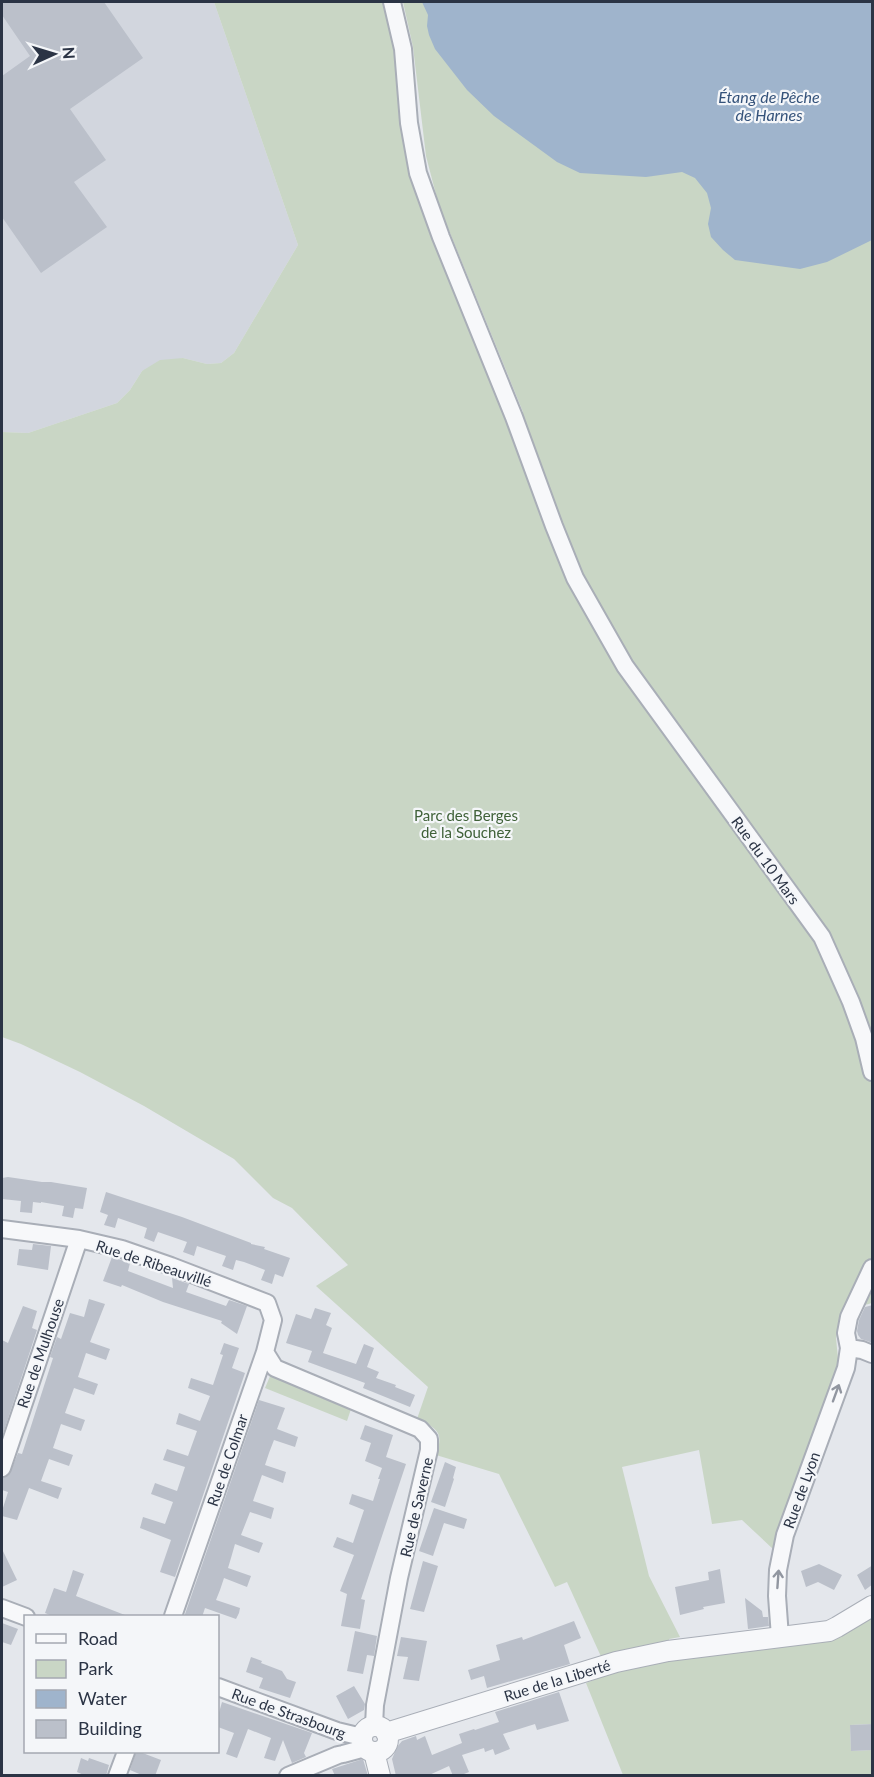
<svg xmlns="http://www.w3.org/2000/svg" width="874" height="1777" font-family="Lato,sans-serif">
	<rect width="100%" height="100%" fill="#e4e7ec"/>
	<path fill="#d2d6de" d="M2 2H214L298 245 234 353 221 363 207 364 183 358 142 371 130 390 117 403 28 433 2 432Z"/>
	<path fill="#c9d6c5" d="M214 2H385L394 37 400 100 507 412H523L439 206 426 156 413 47 403 2H872V1303L843 1311 836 1338 839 1369 773 1549 742 1520 712 1524 699 1450 622 1467 649 1576 680 1637 669 1639 675 1659 872 1615V1724L850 1725 851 1751 872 1750V1775H623L586 1683 609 1674 567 1582 555 1587 499 1474 436 1455C444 1432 438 1429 417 1419L428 1387 316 1286 348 1265 292 1208 273 1198 234 1159 144 1106 80 1072 21 1044 2 1037V432L28 433 117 403 130 390 142 371 160 360 183 358 207 364 221 363 234 353 298 245Z
		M271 1374 352 1406 347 1421 265 1388Z"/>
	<path fill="#9fb4cc" d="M422 2H872V240L827 262 800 269 735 260 723 250 711 237 708 224 711 208 707 193 695 178 682 172 646 177 580 173 557 162 494 116 467 90 435 49 429 35 427 26 428 15Z"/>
	<path fill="#bbc0ca" d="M2 2H104L143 58 70 109 106 160 74 182 107 227 41 273 2 217V76L30 56 2 15Z
		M8 1177 42 1182H51L87 1188 83 1209 75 1208 73 1218 62 1216 64 1206 41 1202V1203L33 1202 32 1213 20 1212 21 1201 2 1199V1178Z
		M106 1192 182 1217 251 1243V1244L265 1247 264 1249 290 1258 283 1277 275 1274 272 1284 261 1280 265 1270 244 1262 236 1260 233 1270 222 1266 226 1256 197 1246 194 1256 183 1252 187 1242 158 1232 154 1242 144 1238 147 1228 118 1218 115 1228 104 1225 108 1215 100 1212Z
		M33 1244 51 1246 48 1270 17 1265 19 1249 32 1250Z
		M112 1257 130 1263 128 1271 173 1288 172 1278 189 1284 186 1292 226 1306 229 1300 247 1306 237 1334 221 1323 222 1321 163 1302 122 1285 121 1287 103 1281Z
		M89 1299 105 1304 90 1342 110 1349 106 1360 86 1353 78 1377 98 1384 94 1395 74 1388 65 1413 85 1420 81 1431 61 1424 53 1448 73 1455 69 1466 49 1459 41 1481 62 1488 58 1499 29 1488 17 1520 2 1516V1511L8 1492 2 1490V1478L9 1475 18 1453 22 1454 53 1358 50 1357 57 1337 61 1339 70 1313 84 1317Z
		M873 1305V1343L861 1339 858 1335 857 1331 859 1320 865 1307Z
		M23 1306 37 1311 32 1328 37 1330 2 1437V1340L8 1343Z
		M315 1308 331 1313 326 1325 332 1328 323 1353 356 1364 364 1344 374 1348 367 1367 379 1372 376 1378 396 1385 395 1387 415 1395 410 1407 363 1388 365 1383 308 1362 312 1351 286 1343 296 1314 311 1319Z
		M224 1343 239 1348 232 1368 245 1373 175 1577 160 1572 171 1540 140 1528 143 1517 165 1524 173 1502 151 1494 155 1483 177 1491 185 1467 163 1460 167 1449 188 1456 197 1431 176 1424 179 1413 200 1421 210 1396 188 1388 191 1378 213 1385 223 1355 220 1354Z
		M259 1400 285 1408 277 1429 298 1437 295 1447 274 1440 269 1453 265 1465 286 1472 283 1483 262 1475 253 1501 274 1508 271 1519 250 1512 241 1535 263 1543 259 1553 235 1544 231 1558 228 1568 251 1576 247 1587 224 1578 220 1590 216 1600 240 1608 239 1613 236 1619 205 1608 202 1617H184Z
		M365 1425 393 1435 386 1457 406 1464 361 1599 365 1600 360 1629 341 1626 347 1594 340 1591 354 1555 333 1547 337 1537 353 1543 364 1510 349 1504 352 1494 373 1501 380 1479H378L382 1468 365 1461 371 1443 360 1439Z
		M445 1462 456 1467 453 1478 454 1479 445 1507 431 1502Z
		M434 1508 467 1519 464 1529 444 1523 433 1556 419 1551Z
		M2 1549 17 1580 2 1587Z
		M423 1561 438 1566 424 1612 410 1609Z
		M819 1564 842 1575 834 1590 818 1582 806 1587 801 1571Z
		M873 1565V1584L865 1590 857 1575Z
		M720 1569 725 1603 703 1607 704 1609 680 1615 675 1587 709 1580 708 1572Z
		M73 1570 84 1574 76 1596 130 1617H55L45 1613 54 1588 66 1592Z
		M745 1598 762 1611 763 1617H768L769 1626 748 1629Z
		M574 1621 581 1638 564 1645 570 1664 487 1688 484 1676 471 1680 468 1670 500 1660 496 1645 522 1637 523 1640Z
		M2 1623 18 1629 11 1645 2 1642Z
		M355 1631 377 1636 374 1656 367 1655 363 1674 347 1671Z
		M401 1637 427 1641 419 1681 403 1679 408 1657 397 1656Z
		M251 1657 262 1661 261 1663 282 1671 287 1679 296 1682 290 1698 259 1688 263 1678 246 1672Z
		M354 1686 365 1704 364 1710 348 1719 336 1696Z
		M559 1692 569 1721 537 1730 535 1724 503 1734 510 1749 495 1755 493 1749 485 1752 484 1748 462 1755 469 1772 459 1776H453L449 1766 427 1776H396L392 1759 397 1747 402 1741 416 1736 417 1740 425 1736 432 1755 462 1743 459 1734 474 1729 475 1730 499 1722 495 1712Z
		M222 1702 312 1733 304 1753 306 1757 292 1763 283 1740 275 1761 264 1758 271 1738 248 1729 237 1758 226 1754 234 1733 218 1727V1716Z
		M873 1724V1750L851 1751 850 1725Z
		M136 1752H140L161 1760 155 1776H144L130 1770Z
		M81 1758 88 1761 89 1758 109 1765 106 1776H86L77 1772Z
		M363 1759 368 1776H335L332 1769Z"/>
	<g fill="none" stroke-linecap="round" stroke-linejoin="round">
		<g stroke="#a9aeb7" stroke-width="20">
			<path id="minor" d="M392 2 403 49 409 123 418 173 441 237 514 417 554 526 575 578 625 666 822 937 851 1002 864 1038 872 1072
				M2 1229 79 1239 122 1249 171 1266 267 1303 273 1320 265 1352 173 1616
				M849 1348 862 1350 872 1354
				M265 1352 275 1368 420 1429 429 1439V1450L399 1578 375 1705 374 1726
				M2 1468 79 1239
				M2 1608 26 1617
				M780 1637 777 1596 778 1570 785 1535 846 1368 849 1348 846 1333 849 1317 872 1268
				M218 1687 337 1731 362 1737
				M117 1776 126 1752
				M288 1776 338 1755 343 1754 365 1748"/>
		</g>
		<g stroke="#a9aeb7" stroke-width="22">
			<path id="tertiary" d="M362 1739a13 13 0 1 1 26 0a13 13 0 1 1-26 0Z
				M386 1733 616 1662 668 1651 829 1631 837 1627 872 1606
				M374 1752 380 1776"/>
		</g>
		<use href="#minor" stroke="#f7f8fa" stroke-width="16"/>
		<use href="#tertiary" stroke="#f7f8fa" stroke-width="20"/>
	</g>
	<defs><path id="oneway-shaft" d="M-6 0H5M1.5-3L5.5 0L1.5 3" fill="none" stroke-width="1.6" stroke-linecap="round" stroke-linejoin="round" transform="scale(1.5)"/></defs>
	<g stroke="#9196a0">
		<use href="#oneway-shaft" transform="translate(836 1393) rotate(-70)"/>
		<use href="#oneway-shaft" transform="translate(778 1579) rotate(-86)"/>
	</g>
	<g text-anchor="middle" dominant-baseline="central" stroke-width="4.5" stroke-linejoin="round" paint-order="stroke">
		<g font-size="15" fill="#3f6138" stroke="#f4f6f9">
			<text x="466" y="815">Parc des Berges<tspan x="466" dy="17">de la Souchez</tspan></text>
		</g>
		<g font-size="15" fill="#2b3445" stroke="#f4f6f9">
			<text transform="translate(766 860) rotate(54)">Rue du 10 Mars</text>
			<text transform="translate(154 1263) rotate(18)">Rue de Ribeauvillé</text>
			<text transform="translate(40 1353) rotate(-71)">Rue de Mulhouse</text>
			<text transform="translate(227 1460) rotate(-71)">Rue de Colmar</text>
			<text transform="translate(801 1490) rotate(-70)">Rue de Lyon</text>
			<text transform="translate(416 1507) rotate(-77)">Rue de Saverne</text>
			<text transform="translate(557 1680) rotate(-17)">Rue de la Liberté</text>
			<text transform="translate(289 1713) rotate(20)">Rue de Strasbourg</text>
		</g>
		<g font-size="16" font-style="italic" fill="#34527a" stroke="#f4f6f9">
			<text x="769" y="96">Étang de Pêche<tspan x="769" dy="18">de Harnes</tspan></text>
		</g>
	</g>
	<rect width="874" height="1777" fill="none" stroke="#2b3445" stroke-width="6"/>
	<rect x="24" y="1615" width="195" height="138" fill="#f4f6f9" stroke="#a4a8b1" stroke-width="1.5"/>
	<rect x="36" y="1634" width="30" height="9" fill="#f7f8fa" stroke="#a4a8b1" stroke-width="1.5"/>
	<text x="78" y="1645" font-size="18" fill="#2b3445">Road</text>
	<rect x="36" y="1660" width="30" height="18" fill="#c9d6c5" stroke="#a4a8b1" stroke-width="1.5"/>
	<text x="78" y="1675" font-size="18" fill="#2b3445">Park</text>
	<rect x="36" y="1690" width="30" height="18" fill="#9fb4cc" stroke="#a4a8b1" stroke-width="1.5"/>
	<text x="78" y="1705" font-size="18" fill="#2b3445">Water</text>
	<rect x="36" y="1720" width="30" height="18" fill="#bbc0ca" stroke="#a4a8b1" stroke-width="1.5"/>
	<text x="78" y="1735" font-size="18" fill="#2b3445">Building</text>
	<g transform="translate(54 54) rotate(86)" stroke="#f4f6f9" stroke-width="4.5" paint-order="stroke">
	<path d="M0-4.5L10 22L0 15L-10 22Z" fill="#2b3445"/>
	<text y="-9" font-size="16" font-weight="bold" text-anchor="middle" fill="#2b3445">N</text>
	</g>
</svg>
